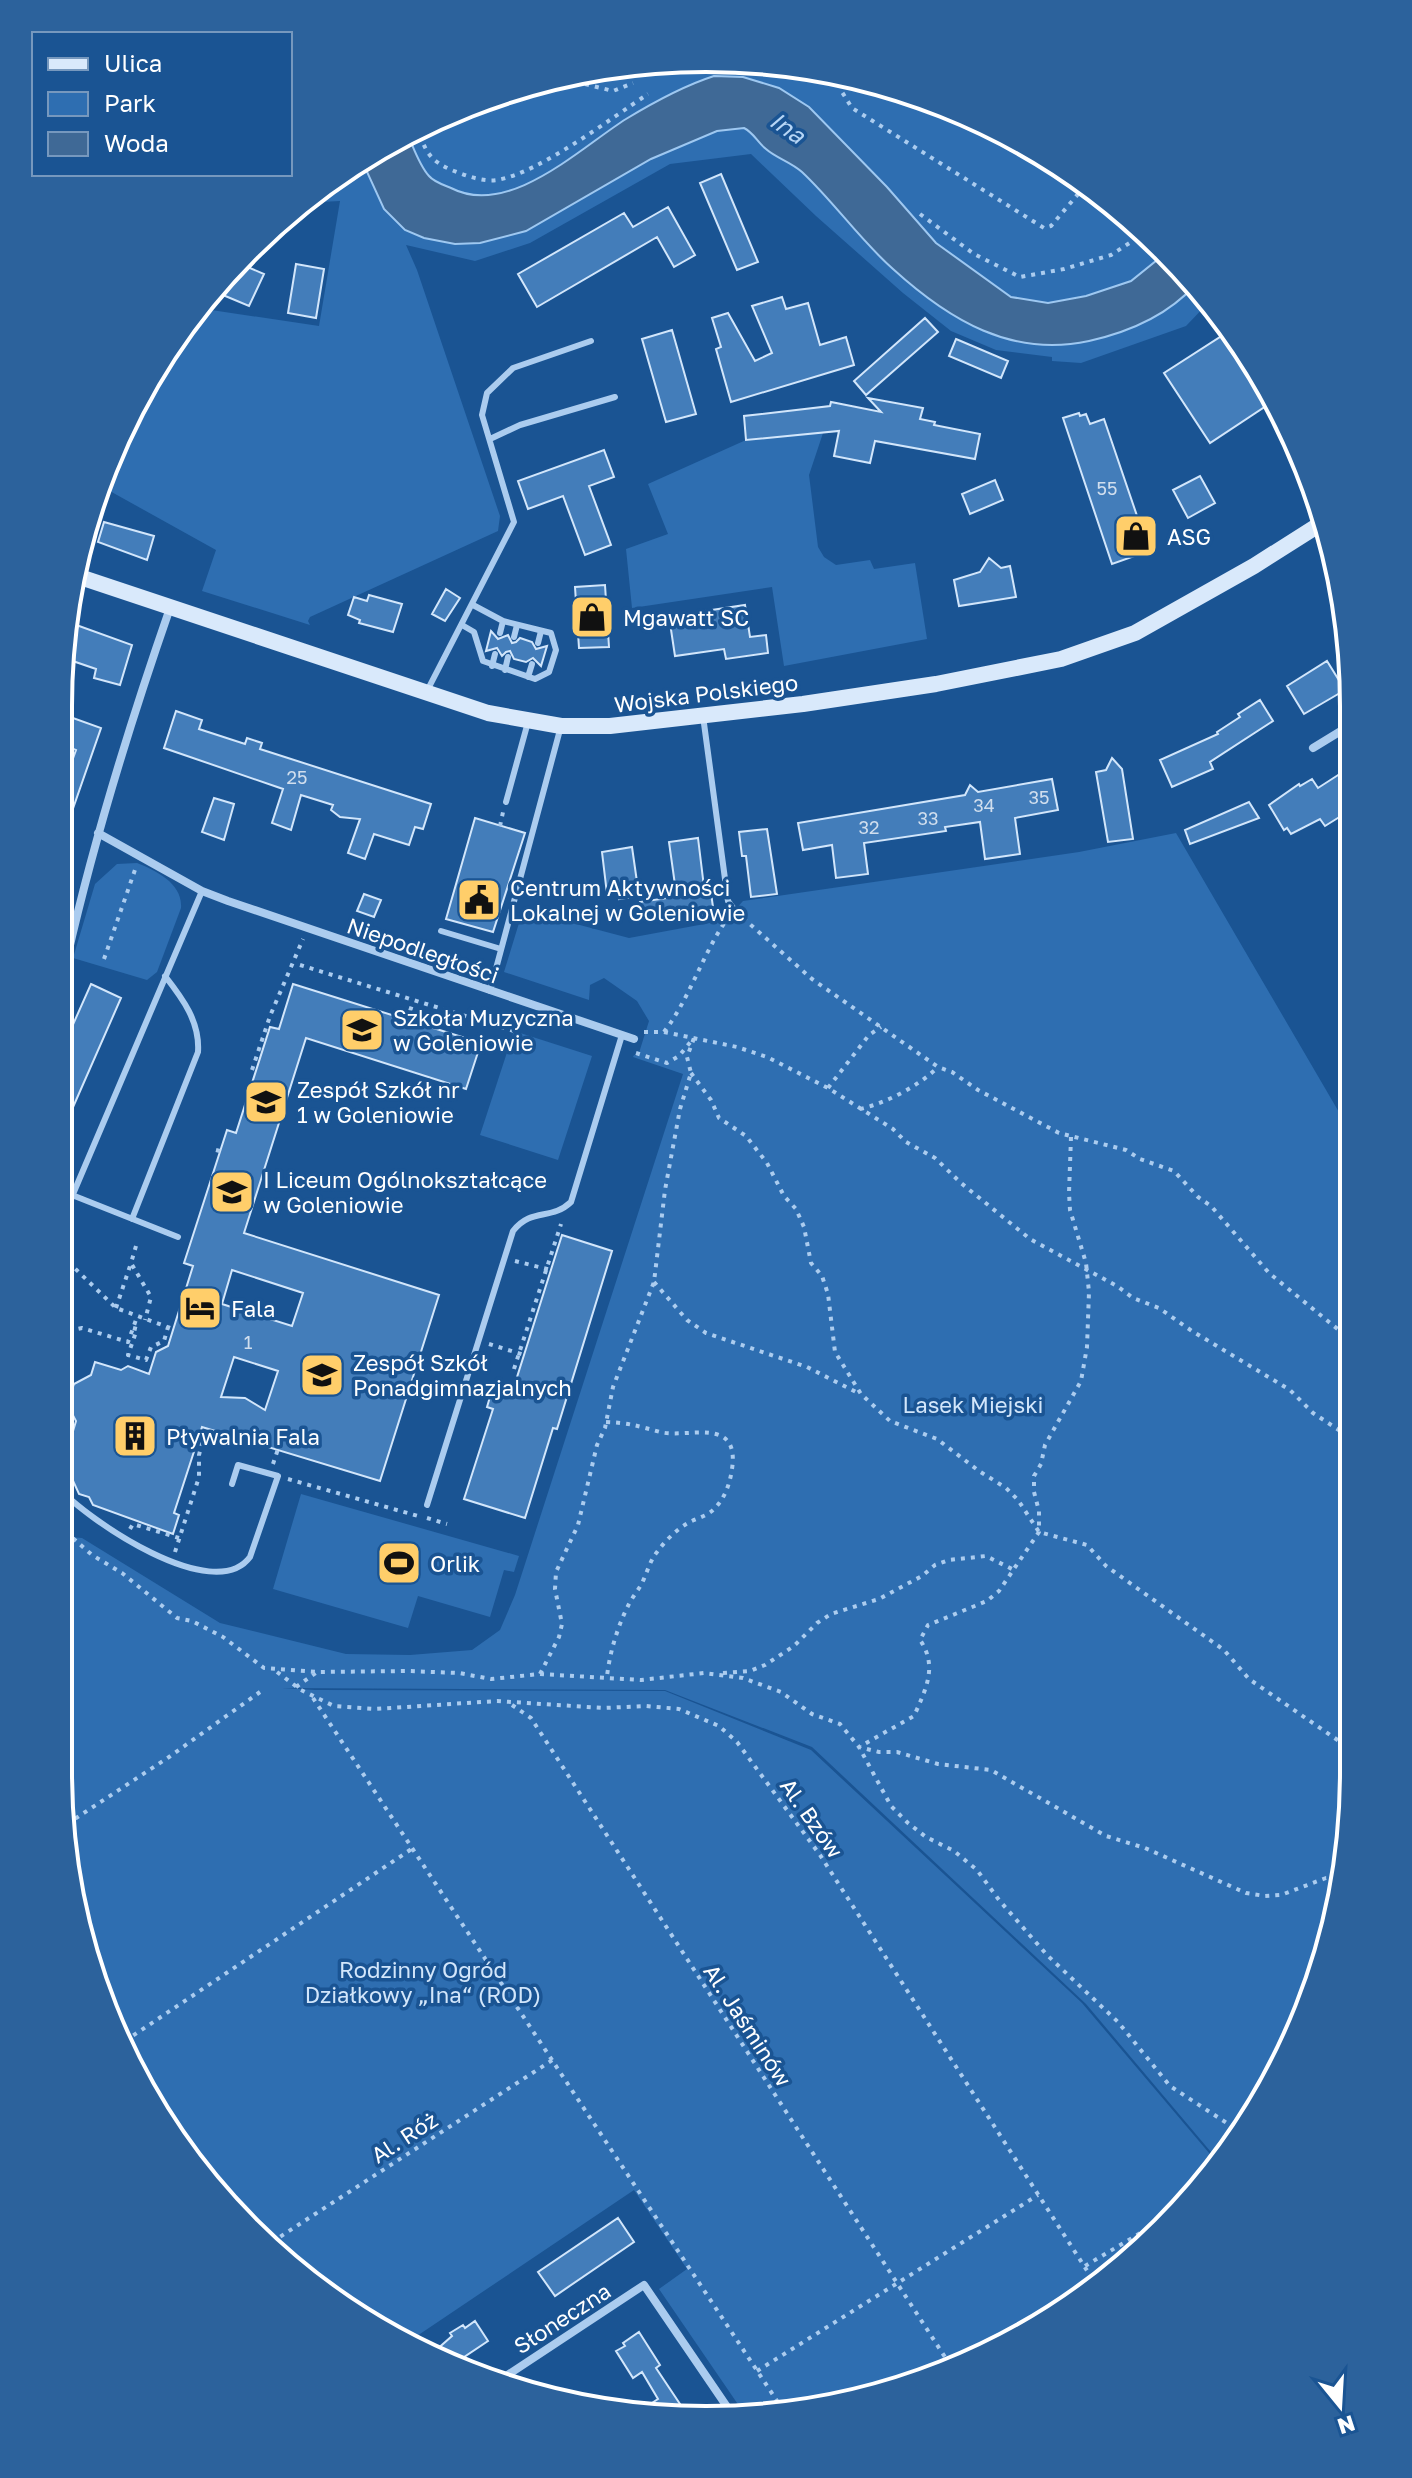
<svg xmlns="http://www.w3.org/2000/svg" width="1412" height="2478" font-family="'Golos Text',sans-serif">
	<rect width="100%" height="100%" fill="#1a5493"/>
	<path fill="#2e6eb1" d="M664 59 791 64 915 93 1030 145 1164 247 1209 302 1186 326 1081 363 1052 361V357L996 350 951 331 903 293 816 216 751 154 670 164 530 243 475 261 406 245 417 270 500 516 498 531 310 617 308 621 310 625 202 591 216 550 108 490 160 361 198 308 319 326 340 201 300 203 312 192 420 125 539 80Z
		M823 433 809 475 818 547 824 557 836 565 870 560 874 569 915 563 927 639 784 666 772 587 632 608 626 549 668 534 648 484 746 440Z
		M1176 833 1350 1131 1353 1814 1320 1980 1267 2096 1216 2158 1086 2004 812 1747 665 1690 282 1688 315 1690 665 1691 811 1750 1082 2003 1215 2160 1133 2259 954 2371 748 2419 659 2289 687 2269 634 2190 411 2340 346 2311 192 2166 92 1980 58 1772V1536L82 1538 220 1623 346 1654 410 1655 472 1650 500 1630 515 1595 683 1074 633 1057 634 1055 638 1056 649 1021 637 1001 604 978 590 985 589 1000 504 972 523 910 629 938 726 920 743 901 1079 852Z
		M137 863C157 871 183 884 181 908L157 972 147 980 73 958 95 884 117 864Z
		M514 1031 592 1056 558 1160 480 1135Z
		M301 1494 519 1556 514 1572 504 1570 490 1617 418 1596 408 1628 273 1589Z"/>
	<path fill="#3f6996" stroke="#9ec8f1" stroke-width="2" d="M714 76 743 77 779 88 809 107 887 187 936 243 1011 297 1048 303 1086 296 1131 281 1167 252 1195 285C1168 315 1129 332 1089 341 1012 358 949 320 893 269 860 240 834 202 802 172 791 162 776 158 766 149 757 142 754 133 744 128L717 131 651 159 526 231 480 243 455 244 424 238 405 230 384 209 362 161 407 133C413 146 419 165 429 176 434 182 444 185 451 188 509 218 580 148 626 119 654 102 683 86 714 76Z"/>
	<path fill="#437dba" stroke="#d2e6fb" stroke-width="2" fill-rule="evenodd" d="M721 174 758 262 737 270 700 183Z
		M668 207 695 255 674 267 657 237 537 307 518 274 624 213 633 227Z
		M236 262 264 274 249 306 211 290Z
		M296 264 324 269 316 318 288 313Z
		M782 297 786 309 808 303 820 345 846 337 854 365 731 402 716 349 721 347 712 318 728 313 755 361 772 353 752 306Z
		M925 318 938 332 866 395 854 381Z
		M672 330 696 414 666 422 642 339Z
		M1231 330 1256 369 1272 402 1210 443 1164 373Z
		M956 339 1008 361 1001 378 949 356Z
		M868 398 923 408 920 419 935 422 934 425 980 434 975 459 875 441 870 463 834 456 839 431 746 440 744 416 830 406 831 402 881 412Z
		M1079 413 1080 416 1086 414 1090 424 1104 419 1149 551 1112 564 1063 418Z
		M604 450 614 477 589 486 611 545 585 555 563 496 528 509 518 481Z
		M1200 476 1215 503 1188 518 1173 490Z
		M995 480 1003 500 970 514 962 494Z
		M104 522 154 536 147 560 98 542Z
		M989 558 1001 568 1010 566 1016 597 959 606 954 580 980 572Z
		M605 585 609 647 579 648 575 587Z
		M446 589 460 598 445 621 432 614Z
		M369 595 402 604 393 632 359 623 360 620 348 615 354 597 367 601Z
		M745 605 750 637 766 635 768 653 726 659 724 649 675 656 670 623 699 618 698 612Z
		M68 622 132 645 120 685 94 678 96 669 61 657Z
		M491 631 498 639 508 635 512 643 516 642 520 638 532 642 536 649 547 646 541 666 533 658 526 662 514 659 510 651 506 652 502 656 497 648 486 651Z
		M1327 661 1345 690 1304 714 1287 686Z
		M1260 700 1273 721 1210 762 1213 769 1172 787 1160 760 1218 734 1217 732 1240 717 1238 714Z
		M176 711 202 720 199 729 245 744 247 738 262 743 260 749 431 804 423 829 415 827 409 845 374 834 365 859 348 853 360 819 340 817 331 810 333 805 301 795 291 830 272 823 283 789 164 748Z
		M59 713 101 728 61 843H59V785L63 786 76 750 59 743Z
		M1112 758 1122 769 1133 839 1108 842 1096 772 1106 770Z
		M1349 768V811L1325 826 1320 819 1291 834 1287 828 1284 830 1269 805 1299 784 1300 786 1312 779 1318 788Z
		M1052 779 1058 810 1015 818 1020 854 985 859 980 822 945 827 946 831 864 843 868 874 836 878 832 845 803 850 798 823 965 795 970 785 978 792Z
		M214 798 234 804 224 840 202 832Z
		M1249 802 1259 818 1190 844 1185 830Z
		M475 818 525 833 493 932 446 919Z
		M767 829 777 894 751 897 746 856H742L739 832Z
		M698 838 704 887 710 886 714 914 677 919 676 914 642 919 640 902 674 897 673 892H676L669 842Z
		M632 847 639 896 619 899 618 893 607 894 602 852Z
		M364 894 381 900 374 917 357 911Z
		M91 984 121 998 59 1139V1056Z
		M293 984 481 1043 466 1089 306 1038 244 1233 439 1295 380 1481 202 1427 174 1513 179 1515 173 1534 93 1505 89 1497 79 1494 64 1461 76 1421 67 1404 74 1384 91 1375 95 1362 121 1370 128 1366 149 1374 156 1352 168 1346 193 1266 184 1263 227 1130 236 1133 270 1027 279 1029ZM232 1270 303 1293 292 1326 222 1304ZM234 1357 278 1371 265 1410 245 1398 221 1397Z
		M562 1235 612 1251 557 1429 553 1428 525 1518 464 1499 493 1409 487 1407 492 1390 511 1396Z
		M618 2218 634 2242 555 2296 538 2272Z
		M475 2321 488 2341 458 2361 435 2351 452 2336 450 2333 463 2325 465 2328Z
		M639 2332 660 2365 656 2368 686 2413 644 2408 658 2399 642 2372 633 2378 616 2351 625 2346 623 2343Z"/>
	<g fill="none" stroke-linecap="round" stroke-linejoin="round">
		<path stroke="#abccef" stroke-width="4" stroke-dasharray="4 6" stroke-linecap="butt" d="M836 74 842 92 852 108 1044 228 1051 226 1084 187
			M556 77 613 91 633 83
			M417 126C425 151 429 161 454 171 467 176 483 182 497 180 539 173 610 119 648 94
			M920 214 974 254 1020 277 1064 269 1111 255 1145 233
			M500 826 503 812
			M743 918 812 979 938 1067 952 1072 978 1090 1059 1133 1126 1150 1140 1159 1174 1171 1198 1197 1211 1206 1269 1273 1351 1340
			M104 959 136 867
			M300 965 514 1031
			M407 1020 412 1005
			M644 1032H664L737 1047 767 1057 828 1088 893 1129 906 1142 935 1158 961 1183 1030 1239 1117 1286 1133 1298 1159 1308 1192 1331 1290 1390 1313 1413 1351 1438
			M664 1032C690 998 702 955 727 919
			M636 1053 667 1063 679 1056 692 1040
			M252 1070 270 1016 303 939
			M691 1073 711 1100 719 1118 746 1136 767 1163 784 1196 796 1209 804 1227 811 1263 822 1276 828 1294 835 1352 861 1394 890 1421 937 1439 979 1471 1006 1488 1018 1500 1039 1532 1087 1545 1106 1566 1224 1650 1249 1679 1352 1750
			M828 1088 869 1035 881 1027
			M860 1109C886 1103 919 1086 938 1067
			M1071 1137 1069 1193 1070 1210 1086 1263 1089 1292 1087 1347 1081 1381 1045 1445 1041 1464 1034 1476V1492L1039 1511V1532L999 1591 987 1601 928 1625 920 1640C938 1666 926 1689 914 1716L859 1747 879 1752H897L938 1764 991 1770 1106 1836 1145 1848 1246 1893 1265 1896 1281 1895 1326 1878H1340
			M216 1150 220 1151
			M136 1246 131 1263 151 1297 145 1320
			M61 1255 116 1308 173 1329
			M515 1261 551 1270
			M654 1282 687 1320 706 1333 807 1367 858 1393
			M116 1308 131 1263
			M133 1328 137 1329 128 1355 146 1360 151 1347 164 1341 168 1327
			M59 1333 82 1328 128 1342 137 1317
			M489 1344 524 1355
			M514 1369 561 1224
			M606 1422C630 1423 638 1426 660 1432 687 1439 740 1415 732 1469 730 1483 725 1498 715 1508 708 1516 697 1518 688 1523 677 1529 665 1541 657 1552 649 1562 647 1574 641 1585 637 1592 631 1599 628 1606 617 1628 610 1652 607 1676
			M273 1464 278 1449
			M288 1479 418 1516
			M427 1518 447 1524
			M58 1525 92 1555 122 1573 177 1618 192 1621 223 1637 264 1668 317 1672 408 1671 459 1673 491 1679 540 1674 641 1680 704 1673 743 1678 781 1692 812 1714 840 1724 859 1747 891 1806 908 1823 926 1837 954 1851 977 1870 999 1900 1047 1955 1118 2022 1170 2086 1239 2131
			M130 1529 133 1524 179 1538
			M175 1552 199 1477V1455L206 1428
			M277 1672 301 1690 334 1706 375 1709 497 1701 603 1708 646 1706 679 1709 719 1726 737 1742 820 1855 1095 2283
			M723 1673 750 1671 765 1665 794 1646 817 1623 831 1614 879 1599 922 1576 935 1565 949 1560 986 1556 1012 1569
			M540 1674 559 1637 562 1624 555 1589 556 1572 578 1525 597 1445 605 1428 613 1387 654 1282 665 1190 680 1109 691 1073 687 1057 694 1038
			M296 1687 317 1672
			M313 1698 783 2410
			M512 1705 531 1718 954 2371
			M67 1824 169 1757 260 1692
			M125 2041 413 1848
			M272 2242 554 2059
			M1085 2266 1169 2216
			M757 2371 1038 2195"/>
		<path stroke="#abccef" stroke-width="6" d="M490 439 520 425 615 397
			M462 625 474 632 483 661 535 679 549 672 556 650 551 633 503 621 473 605
			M500 633 503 621
			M514 637 517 625
			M538 643 541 631
			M492 666 495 654
			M505 670 508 657
			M528 677 532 664
			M427 691 514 522 482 415 487 393 513 368 591 341
			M703 716 728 901 734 909
			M506 802 528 722
			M441 931 501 949
			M490 991 561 726
			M72 1195 178 1237
			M132 1219 198 1052C200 1022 183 999 165 976
			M59 1227 202 891
			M58 1487C87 1520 214 1606 250 1557L278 1476 238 1465 232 1484
			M427 1505 513 1231C532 1207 551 1221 571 1202L622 1035"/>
		<path stroke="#abccef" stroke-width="8" d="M1313 748 1349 726
			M98 833 202 891 228 901 634 1039
			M67 958C94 839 130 723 170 608
			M500 2380 644 2285 734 2417"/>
		<path stroke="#d9e9fb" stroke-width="16" d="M77 576 488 713 561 726H610L803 704 936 684 1061 659 1135 633 1254 566 1325 521"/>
	</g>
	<defs>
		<g id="shop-square" transform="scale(2.3)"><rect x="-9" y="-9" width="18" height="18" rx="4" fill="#ffce6a" stroke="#1a5493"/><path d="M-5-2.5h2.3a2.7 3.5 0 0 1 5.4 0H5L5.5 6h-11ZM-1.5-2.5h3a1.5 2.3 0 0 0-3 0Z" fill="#111"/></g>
		<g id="civic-square" transform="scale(2.3)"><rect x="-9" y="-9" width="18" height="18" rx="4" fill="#ffce6a" stroke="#1a5493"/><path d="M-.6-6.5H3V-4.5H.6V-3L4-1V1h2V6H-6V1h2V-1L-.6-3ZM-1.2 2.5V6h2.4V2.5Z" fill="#111"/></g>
		<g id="school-square" transform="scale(2.3)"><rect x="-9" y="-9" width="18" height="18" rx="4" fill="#ffce6a" stroke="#1a5493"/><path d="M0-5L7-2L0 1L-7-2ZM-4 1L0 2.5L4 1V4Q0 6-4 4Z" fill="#111"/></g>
		<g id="hotel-square" transform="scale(2.3)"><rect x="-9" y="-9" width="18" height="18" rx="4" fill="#ffce6a" stroke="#1a5493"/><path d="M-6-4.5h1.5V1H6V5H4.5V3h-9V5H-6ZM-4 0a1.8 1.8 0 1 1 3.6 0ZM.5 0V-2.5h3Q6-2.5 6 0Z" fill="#111"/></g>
		<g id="building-square" transform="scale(2.3)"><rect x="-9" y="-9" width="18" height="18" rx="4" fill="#ffce6a" stroke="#1a5493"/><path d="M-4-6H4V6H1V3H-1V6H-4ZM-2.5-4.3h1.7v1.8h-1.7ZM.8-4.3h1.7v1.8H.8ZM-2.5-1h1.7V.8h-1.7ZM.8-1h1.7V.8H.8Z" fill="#111"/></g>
		<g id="stadium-square" transform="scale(2.3)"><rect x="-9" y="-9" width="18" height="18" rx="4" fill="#ffce6a" stroke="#1a5493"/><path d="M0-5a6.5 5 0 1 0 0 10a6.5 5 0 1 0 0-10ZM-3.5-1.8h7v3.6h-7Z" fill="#111"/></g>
	</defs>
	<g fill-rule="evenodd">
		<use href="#shop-square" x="1136" y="536"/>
		<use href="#shop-square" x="592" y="617"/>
		<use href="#civic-square" x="479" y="900"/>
		<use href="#school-square" x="362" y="1030"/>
		<use href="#school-square" x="266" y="1102"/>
		<use href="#school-square" x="232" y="1192"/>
		<use href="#hotel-square" x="200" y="1308"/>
		<use href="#school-square" x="322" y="1375"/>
		<use href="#building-square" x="135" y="1436"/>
		<use href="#stadium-square" x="399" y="1563"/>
	</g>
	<g text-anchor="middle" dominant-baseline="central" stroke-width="7" stroke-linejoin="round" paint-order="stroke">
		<g font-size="18" fill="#d0deee">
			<text x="1107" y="488">55</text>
			<text x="297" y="777">25</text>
			<text x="1039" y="797">35</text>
			<text x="984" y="805">34</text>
			<text x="928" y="818">33</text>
			<text x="869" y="827">32</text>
			<text x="248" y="1342">1</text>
		</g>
		<g font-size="22" fill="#fff" stroke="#1a5493" text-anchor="start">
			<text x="1167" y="536">ASG</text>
			<text x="623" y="617">Mgawatt SC</text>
			<text x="510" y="887">Centrum Aktywności<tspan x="510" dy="25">Lokalnej w Goleniowie</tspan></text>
			<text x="393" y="1017">Szkoła Muzyczna<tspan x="393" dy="25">w Goleniowie</tspan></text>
			<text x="297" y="1089">Zespół Szkół nr<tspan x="297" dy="25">1 w Goleniowie</tspan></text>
			<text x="263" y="1179">I Liceum Ogólnokształcące<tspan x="263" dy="25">w Goleniowie</tspan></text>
			<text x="231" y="1308">Fala</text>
			<text x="353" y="1362">Zespół Szkół<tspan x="353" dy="25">Ponadgimnazjalnych</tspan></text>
			<text x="166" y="1436">Pływalnia Fala</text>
			<text x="430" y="1563">Orlik</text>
		</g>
		<g font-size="22" fill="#fff" stroke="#1a5493">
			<text transform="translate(706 693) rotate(-7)">Wojska Polskiego</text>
			<text transform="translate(423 950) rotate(19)">Niepodległości</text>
			<text transform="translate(812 1818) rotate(55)">Al. Bzów</text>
			<text transform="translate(748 2025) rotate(57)">Al. Jaśminów</text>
			<text transform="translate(404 2137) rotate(-33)">Al. Róż</text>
			<text transform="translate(562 2318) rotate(-33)">Słoneczna</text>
		</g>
		<g font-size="22" fill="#d2e6fb" stroke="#1a5493">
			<text x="973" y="1404">Lasek Miejski</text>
			<text x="423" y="1969">Rodzinny Ogród<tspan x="423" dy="25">Działkowy „Ina“ (ROD)</tspan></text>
		</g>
		<g font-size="24" font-style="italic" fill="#b7d6f6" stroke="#1a5493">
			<text transform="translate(788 127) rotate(35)">Ina</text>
		</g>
	</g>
	<path d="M0 0H1412V2478H0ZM706 72H706A634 634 0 0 1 1340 706V1772A634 634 0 0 1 706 2406H706A634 634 0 0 1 72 1772V706A634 634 0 0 1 706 72Z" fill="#2c629c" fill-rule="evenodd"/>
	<path fill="none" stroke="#fff" stroke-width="4" d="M706 72H706A634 634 0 0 1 1340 706V1772A634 634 0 0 1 706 2406H706A634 634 0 0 1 72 1772V706A634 634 0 0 1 706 72Z"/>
	<rect x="32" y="32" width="260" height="144" fill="#1a5493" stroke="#7698be" stroke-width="2"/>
	<rect x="48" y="58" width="40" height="12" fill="#d9e9fb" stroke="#7698be" stroke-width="2"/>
	<text x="104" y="72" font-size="24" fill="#ffffff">Ulica</text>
	<rect x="48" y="92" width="40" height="24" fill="#2e6eb1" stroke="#7698be" stroke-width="2"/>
	<text x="104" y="112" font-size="24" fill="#ffffff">Park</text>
	<rect x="48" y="132" width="40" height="24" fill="#3f6996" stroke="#7698be" stroke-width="2"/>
	<text x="104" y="152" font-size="24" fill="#ffffff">Woda</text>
	<g transform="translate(1340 2406) rotate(162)" stroke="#1a5493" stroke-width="6" paint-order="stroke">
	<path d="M0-6L14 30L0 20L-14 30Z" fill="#ffffff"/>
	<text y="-12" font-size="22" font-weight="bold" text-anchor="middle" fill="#ffffff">N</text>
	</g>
</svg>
